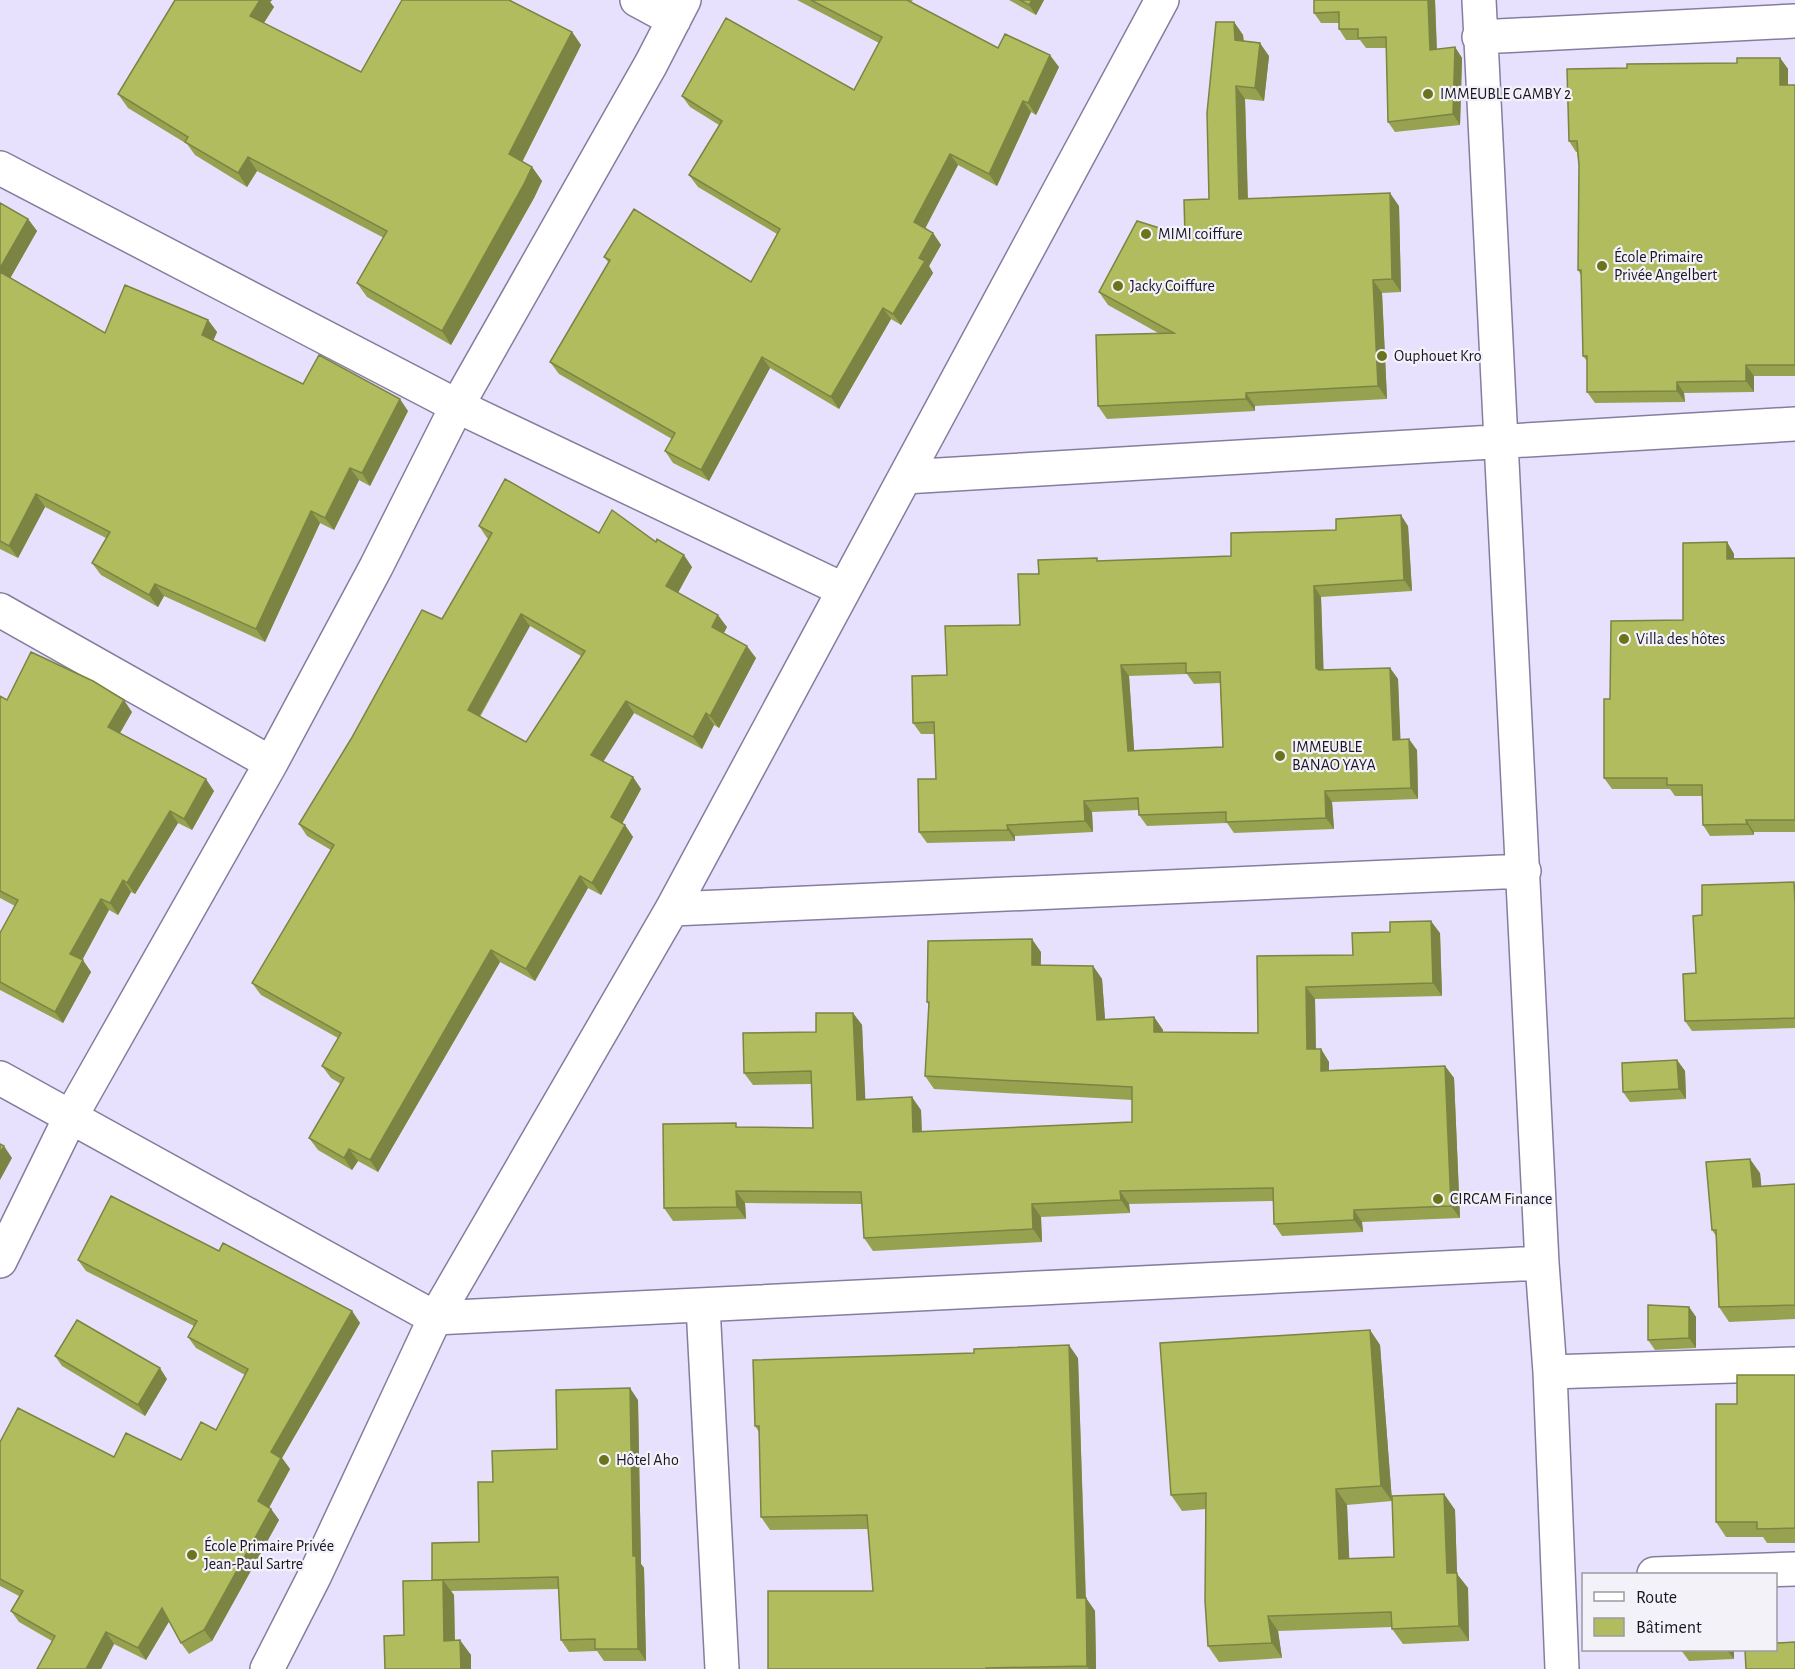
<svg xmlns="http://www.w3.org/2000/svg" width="1795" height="1669" font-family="'Alegreya Sans',sans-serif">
	<rect width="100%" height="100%" fill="#e8e1fe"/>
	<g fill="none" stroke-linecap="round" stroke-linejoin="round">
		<g stroke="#867d9e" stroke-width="36">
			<path id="minor" d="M637 0 674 20
				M1479 0 1542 1263 1550 1372 1562 1669
				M1479 37 1795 21
				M0 168 457 406 844 590
				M905 477 1795 424
				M0 610 271 763
				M672 909 1524 871
				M0 1078 435 1318 1542 1263
				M0 1261 70 1118 271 763 376 567 457 406 651 64 684 0
				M703 1306 722 1669
				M1550 1372 1795 1364
				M1654 1574 1795 1569
				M267 1669 315 1575 435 1318 672 909 1162 0"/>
		</g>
		<use href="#minor" stroke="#fff" stroke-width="33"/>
	</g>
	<path fill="#97a251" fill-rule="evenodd" d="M175 0H272L270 2 274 7 264 23 361 72 572 32 581 45 522 162 532 167 542 181 534 198 451 345 367 297 357 283 384 238 257 171 247 187 195 155 187 144 128 108 118 94Z
		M797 0H913L911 2 998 48 1059 67 1036 115 1031 112 997 186 958 165 925 229 933 233 941 245 929 266 933 273 901 325 891 319 839 409 770 368 709 481 673 463 665 451 672 439 559 374 550 362 609 263 604 257 751 282 777 234 698 187 689 175 719 125 690 107 682 96 854 90 879 43Z
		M1009 0H1044L1036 15Z
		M1314 0H1435L1437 49 1455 47 1462 58 1460 125 1395 132 1388 122 1386 48H1366L1360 40H1346L1339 29V23H1321L1314 13Z
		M1234 22 1243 35 1244 41 1269 56 1264 101 1245 99 1248 198 1399 206 1401 292 1382 293 1387 399 1255 406V411L1107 419 1098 406 1160 334 1108 305 1099 292 1185 236 1209 199Z
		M1780 58 1788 69V85H1795V376H1754V392L1684 393 1685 402 1595 403 1587 392V361L1583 356 1581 275 1578 270 1579 166 1577 152H1576L1569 141 1627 68 1737 63Z
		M0 203 28 219 37 231 10 278 105 333 208 320 217 332 213 341 303 384 408 411 370 486 359 480 334 530 320 523 265 642 164 596 158 607 101 575 92 563 106 538 45 507 18 558 0 549Z
		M479 526 599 533 692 567 678 593 727 627 724 633 756 658 719 728 714 725 702 749 634 713 603 761 633 777 641 789 622 824 625 825 633 837 601 895 588 888 535 981 500 962 378 1172 358 1161 352 1170 318 1150 309 1138 341 1084 331 1078 322 1066 338 1038 261 995 252 983 331 850 307 836 299 824 442 619 489 539 487 538ZM530 626 581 656 526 742 480 717Z
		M1408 526 1412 591 1321 597 1323 670 1390 668 1398 679 1400 739 1417 750 1418 799 1332 802 1334 829 1234 833 1227 823 1147 826 1139 815V810L1092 812 1093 832 1015 836V841L927 843 919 832 936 779 935 734H921L913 723 1020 625 1039 574 1099 561 1231 556 1336 530ZM1187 674 1194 684 1220 683 1223 747 1134 750 1129 676Z
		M1727 542 1734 554V559L1795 558V832H1754V835L1710 836 1703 825 1702 796H1675L1670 789H1612L1604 778 1610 699 1683 620Z
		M0 696 7 700 132 712 120 733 214 791 192 830 178 823 135 894 131 892 118 915 109 910 82 960 91 972 63 1023 0 990V933L15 906 0 898Z
		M1794 882 1795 884V1028L1692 1031 1685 1021 1696 973 1702 915Z
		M1440 933 1442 996 1315 999 1316 1049H1321L1329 1062V1070L1445 1066 1454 1078 1460 1218 1362 1222 1363 1232 1282 1236 1274 1224 1273 1201 1129 1204 1130 1213 1041 1217 1042 1242 873 1251 864 1238 862 1204 745 1203 746 1219 673 1221 664 1208 738 1127 813 1128 811 1084 753 1085 744 1073 816 1032 853 1013 862 1025 865 1100 921 1110 922 1132 1132 1122V1100L934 1089 925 1076 929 1005 927 1002 1041 952V965L1093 966 1102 979 1105 1019 1154 1017 1163 1030V1032L1258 1033 1257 956 1353 955Z
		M1677 1060 1685 1071 1686 1099 1630 1102 1623 1092Z
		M1760 1173 1761 1186 1795 1184V1319L1729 1322 1719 1307 1716 1236 1712 1230Z
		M219 1251 352 1311 360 1323 282 1458 290 1469 269 1508 271 1509 279 1520 212 1641 189 1654 181 1643 169 1621 146 1660 114 1644 101 1669H37L52 1641 19 1622 11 1611 19 1596 0 1586V1442L114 1457 181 1460 216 1430 245 1375 196 1348 188 1337 194 1326 86 1271 78 1260Z
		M1689 1307 1696 1317V1348L1655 1350 1648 1340Z
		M1370 1330 1380 1345 1392 1501 1347 1505 1349 1559 1394 1557 1444 1494 1455 1510 1457 1574 1468 1588 1469 1641 1403 1644 1392 1629V1627L1278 1631 1282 1658 1219 1662 1208 1646 1206 1509 1182 1511 1171 1495Z
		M55 1356 167 1379 145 1416 62 1366Z
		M1078 1358 1086 1598 1095 1611 1096 1669H768L873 1591 868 1529 770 1530 761 1517 759 1432 755 1426Z
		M1795 1375V1543H1767L1763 1537H1726L1716 1522 1737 1404Z
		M638 1400 641 1564 644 1568 646 1661H604L597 1651 569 1652 561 1640 559 1589 451 1591 454 1595 455 1640 471 1655V1669H385L404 1635 433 1580 479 1542 493 1482 557 1449Z
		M1681 1650H1734V1659L1689 1661Z"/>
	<path fill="#7b8442" d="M260 0H272L270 2 274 7 259 30 250 16Z
		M1032 0H1044L1036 15 1029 5Z
		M1428 0H1435L1437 60 1430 50Z
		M1234 22 1243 35 1244 53 1235 40Z
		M572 32 581 45 519 168 509 154Z
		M1260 43 1269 56 1264 101 1255 88Z
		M1455 47 1462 58 1460 125 1453 114Z
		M1050 55 1059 67 1036 115 1028 103Z
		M1780 58 1788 69V96L1780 85Z
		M1236 86 1245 99 1248 212 1239 199Z
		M1023 101 1031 112 997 186 989 174Z
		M950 154 958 165 922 234 914 222Z
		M248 157 257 171 247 187 238 173Z
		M532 167 542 181 534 198 451 345 442 331Z
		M1390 193 1399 206 1401 292 1392 279Z
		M28 219 37 231 7 284 0 273V268Z
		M933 233 941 245 929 266 933 273 901 325 893 314 919 258Z
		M1373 280 1382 293 1387 399 1378 386Z
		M883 308 891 319 839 409 831 397Z
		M208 320 217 332 210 348 202 335Z
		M762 357 770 368 709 481 701 470Z
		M1746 365 1754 376V392L1746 381Z
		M1677 382 1684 393 1685 402 1677 391Z
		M1246 393 1255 406V411L1246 399Z
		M400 399 408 411 370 486 362 473Z
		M350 468 359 480 334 530 325 518Z
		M36 494 45 507 18 558 9 546Z
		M311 511 320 523 265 642 256 629Z
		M1401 515 1408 526 1412 591 1404 580Z
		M1727 542 1734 554V570L1727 559Z
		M684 555 692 567 675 598 666 586Z
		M155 584 164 596 158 607 149 595Z
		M1314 586 1321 597 1324 679 1316 668Z
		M521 614 530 626 476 722 468 710Z
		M718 615 727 627 720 639 712 627Z
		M747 646 756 658 719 728 710 716Z
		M1121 665 1129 676 1135 762 1128 751Z
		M1390 668 1398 679 1401 751 1393 740Z
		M124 700 132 712 117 738 108 727Z
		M626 701 634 713 600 767 591 755Z
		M706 713 714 725 702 749 693 737Z
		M1409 739 1417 750 1418 799 1411 788Z
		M633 777 641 789 619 829 611 817Z
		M206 779 214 791 192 830 184 819Z
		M1325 791 1332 802 1334 829 1326 818Z
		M1084 801 1092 812 1093 832 1085 821Z
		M170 811 178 823 135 894 127 883Z
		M1746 820 1754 832V835L1747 824Z
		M625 825 633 837 601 895 592 883Z
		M1007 825 1015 836V841L1008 830Z
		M580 876 588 888 535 981 526 969Z
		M123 880 131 892 118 915 110 903Z
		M101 899 109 910 79 966 70 954Z
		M1431 921 1440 933 1442 996 1433 983Z
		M1032 939 1041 952 1040 978 1032 965Z
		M491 950 500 962 378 1172 370 1160Z
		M83 960 91 972 63 1023 55 1012Z
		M1093 966 1102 979 1106 1032 1097 1020Z
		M1306 987 1315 999 1316 1062 1307 1049Z
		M853 1013 862 1025 866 1113 857 1100Z
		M1154 1017 1163 1030V1044L1154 1032Z
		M1321 1049 1329 1062V1084L1321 1071Z
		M1677 1060 1685 1071 1686 1099 1679 1089Z
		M1445 1066 1454 1078 1460 1218 1451 1206Z
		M912 1097 921 1110 922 1145 913 1132Z
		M4 1146 12 1158 0 1180V1153Z
		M349 1149 358 1161 352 1170 344 1158Z
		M1750 1159 1760 1173 1763 1201 1753 1187Z
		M736 1191 745 1203 746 1219 737 1207Z
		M1120 1191 1129 1204 1130 1213 1121 1200Z
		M1032 1204 1041 1217 1042 1242 1033 1229Z
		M1354 1210 1362 1222 1363 1232 1354 1220Z
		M1689 1307 1696 1317V1348L1689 1338Z
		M352 1311 360 1323 282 1458 290 1469 266 1513 258 1501 271 1452Z
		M1370 1330 1380 1345 1392 1501 1381 1486Z
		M1069 1345 1078 1358 1086 1611 1077 1598Z
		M160 1368 167 1379 145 1416 138 1405Z
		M630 1388 638 1400 641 1564 644 1568 646 1661 638 1649 633 1556Z
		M1336 1489 1347 1505 1350 1575 1339 1559Z
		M1444 1494 1455 1510 1457 1574 1468 1588 1469 1641 1459 1626 1447 1573Z
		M271 1509 279 1520 212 1641 204 1630Z
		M443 1580 454 1595 455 1656 444 1641Z
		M1086 1598 1095 1611 1096 1669H1089L1087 1666Z
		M162 1608 170 1620 146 1660 138 1648Z
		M1268 1616 1278 1631 1282 1658 1272 1643Z
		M106 1632 114 1644 101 1669H86Z
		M460 1640 471 1655V1669H461Z
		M1727 1650H1734V1659Z"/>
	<path fill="#b0bc5e" stroke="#7b8442" stroke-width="1.5" fill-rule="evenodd" d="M175 0H260L250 16 361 72 402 0H509L572 32 509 154 532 167 524 184 442 331 357 283 387 231 248 157 238 173 185 142 188 137 118 94Z
		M811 0H907L998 48 1005 34 1050 55 1028 103 1023 101 989 174 950 154 914 222 933 233 919 258 925 261 893 314 883 308 831 397 762 357 701 470 665 451 675 433 550 362 610 260 604 257 634 209 751 282 780 229 689 175 722 121 682 96 726 18 854 90 882 37Z
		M1020 0H1032L1029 5Z
		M1314 0H1428L1430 50 1455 47 1453 114 1388 122 1386 37 1358 38V29H1339V12L1314 13Z
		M1216 22H1234L1235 40 1260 43 1255 88 1236 86 1239 199 1390 193 1392 279 1373 280 1378 386 1246 393V399L1098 406 1096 335 1174 333 1099 292 1137 221 1185 236 1184 200 1209 199 1207 113Z
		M1737 58H1780V85H1795V365H1746V381L1677 382V391L1587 392V356H1583L1581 270H1578L1579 166 1577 141H1569L1567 69 1627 68V64L1737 63Z
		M0 203 28 219 0 268Z
		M0 272 105 333 125 285 208 320 202 335 303 384 319 355 400 399 362 473 350 468 325 518 311 511 256 629 155 584 149 595 92 563 110 532 36 494 9 546 0 541Z
		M505 479 599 533 612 510 656 542 657 539 684 555 666 586 718 615 712 627 747 646 710 716 706 713 693 737 626 701 591 755 633 777 611 817 625 825 592 883 580 876 526 969 491 950 370 1160 349 1149 344 1158 309 1138 344 1078 322 1066 341 1033 252 983 334 845 299 824 351 739 422 610 442 619 492 533 479 526ZM521 614 585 651 526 742 468 710Z
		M1401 515 1404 580 1314 586 1316 668 1319 670 1390 668 1393 740 1409 739 1411 788 1325 791 1326 818 1226 822V812L1139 815 1138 798 1084 801 1085 821 1007 825 1008 830 919 832 918 779H936L934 722 913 723 912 676 947 675 945 626 1020 625 1018 574H1039L1038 560 1097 558V561L1231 556V533L1336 530V519ZM1186 663V673L1220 672 1223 747 1128 751 1121 665Z
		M1727 542V559L1795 558V820H1746L1747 824 1703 825 1702 785H1667V778H1604V699H1610L1611 621 1683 620V543Z
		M31 652 93 681 124 700 108 727 206 779 184 819 170 811 127 883 123 880 110 903 101 899 70 954 83 960 55 1012 0 982V933L18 900 0 891V696L7 700Z
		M1794 882 1795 903V1018L1685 1021 1683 974 1696 973 1693 916 1702 915V885Z
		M1431 921 1433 983 1306 987 1307 1049H1321V1071L1445 1066 1451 1206 1354 1210V1220L1274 1224 1273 1188 1120 1191 1121 1200 1032 1204 1033 1229 864 1238 861 1192 736 1191 737 1207 664 1208 663 1124 736 1123V1127L813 1128 811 1071 744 1073 743 1033 816 1032V1013H853L857 1100 912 1097 913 1132 1132 1122V1087L925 1076 929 1002H927L928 941 1032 939V965L1093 966 1097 1020 1154 1017V1032L1258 1033 1257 956 1353 955 1352 933 1390 932V922Z
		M1677 1060 1679 1089 1623 1092 1622 1063Z
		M0 1144 4 1146 0 1153Z
		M1750 1159 1753 1187 1795 1184V1305L1719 1307 1716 1230H1712L1706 1162Z
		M111 1196 219 1251 223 1243 352 1311 271 1452 281 1458 258 1501 271 1509 204 1630 181 1643 162 1608 138 1648 106 1632 86 1669H37L55 1636 11 1611 23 1591 0 1579V1442L18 1408 114 1457 126 1433 181 1460 201 1422 216 1430 248 1369 188 1337 197 1321 78 1260Z
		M1648 1305 1689 1307V1338L1648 1340Z
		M77 1320 160 1368 138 1405 55 1356Z
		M1370 1330 1381 1486 1336 1489 1339 1559 1394 1557 1392 1496 1444 1494 1447 1573H1457L1459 1626 1392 1629 1391 1612 1268 1616 1272 1643 1208 1646 1205 1601 1206 1493 1171 1495 1160 1343Z
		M1069 1345 1077 1598H1086L1087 1666 986 1668V1669H768V1591H873L867 1515 761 1517 759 1426H755L753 1360 974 1353V1349Z
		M1737 1375H1795V1528L1757 1529V1522H1716V1404H1737Z
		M630 1388 633 1556H636L638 1649H595V1639L561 1640 558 1577 432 1580V1543L479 1542 478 1482H493L492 1451 557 1449 556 1390Z
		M443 1580 444 1641 460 1640 461 1669H385L384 1636 404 1635 403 1581Z
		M1795 1642V1669H1746L1745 1650H1776V1643Z
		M1681 1650H1709L1682 1651Z"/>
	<g fill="#6b731c" stroke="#f3f2f9" stroke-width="2">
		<circle cx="1428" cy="94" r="6"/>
		<circle cx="1146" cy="234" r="6"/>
		<circle cx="1602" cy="266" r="6"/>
		<circle cx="1118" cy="286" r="6"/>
		<circle cx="1382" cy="356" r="6"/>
		<circle cx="1624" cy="639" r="6"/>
		<circle cx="1280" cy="756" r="6"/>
		<circle cx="1438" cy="1199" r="6"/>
		<circle cx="604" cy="1460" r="6"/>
		<circle cx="192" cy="1555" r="6"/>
	</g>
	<g text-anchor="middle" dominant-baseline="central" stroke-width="4.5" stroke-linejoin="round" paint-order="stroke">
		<g font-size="16" fill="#1a1623" stroke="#f3f2f9" text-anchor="start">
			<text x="1440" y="94">IMMEUBLE GAMBY 2</text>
			<text x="1158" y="234">MIMI coiffure</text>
			<text x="1614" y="257">École Primaire<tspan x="1614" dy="18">Privée Angelbert</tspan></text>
			<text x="1130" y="286">Jacky Coiffure</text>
			<text x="1394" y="356">Ouphouet Kro</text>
			<text x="1636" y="639">Villa des hôtes</text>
			<text x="1292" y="747">IMMEUBLE<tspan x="1292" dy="18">BANAO YAYA</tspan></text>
			<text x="1450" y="1199">CIRCAM Finance</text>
			<text x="616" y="1460">Hôtel Aho</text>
			<text x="204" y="1546">École Primaire Privée<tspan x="204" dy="18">Jean-Paul Sartre</tspan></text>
		</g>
	</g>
	<rect x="1582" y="1573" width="195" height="78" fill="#f3f2f9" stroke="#9c9aa3" stroke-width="1.5"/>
	<rect x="1594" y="1592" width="30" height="9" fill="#ffffff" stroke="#9c9aa3" stroke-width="1.5"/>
	<text x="1636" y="1603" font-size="18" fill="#1a1623">Route</text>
	<rect x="1594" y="1618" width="30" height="18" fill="#b0bc5e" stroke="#9c9aa3" stroke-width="1.5"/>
	<text x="1636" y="1633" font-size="18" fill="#1a1623">Bâtiment</text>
</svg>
